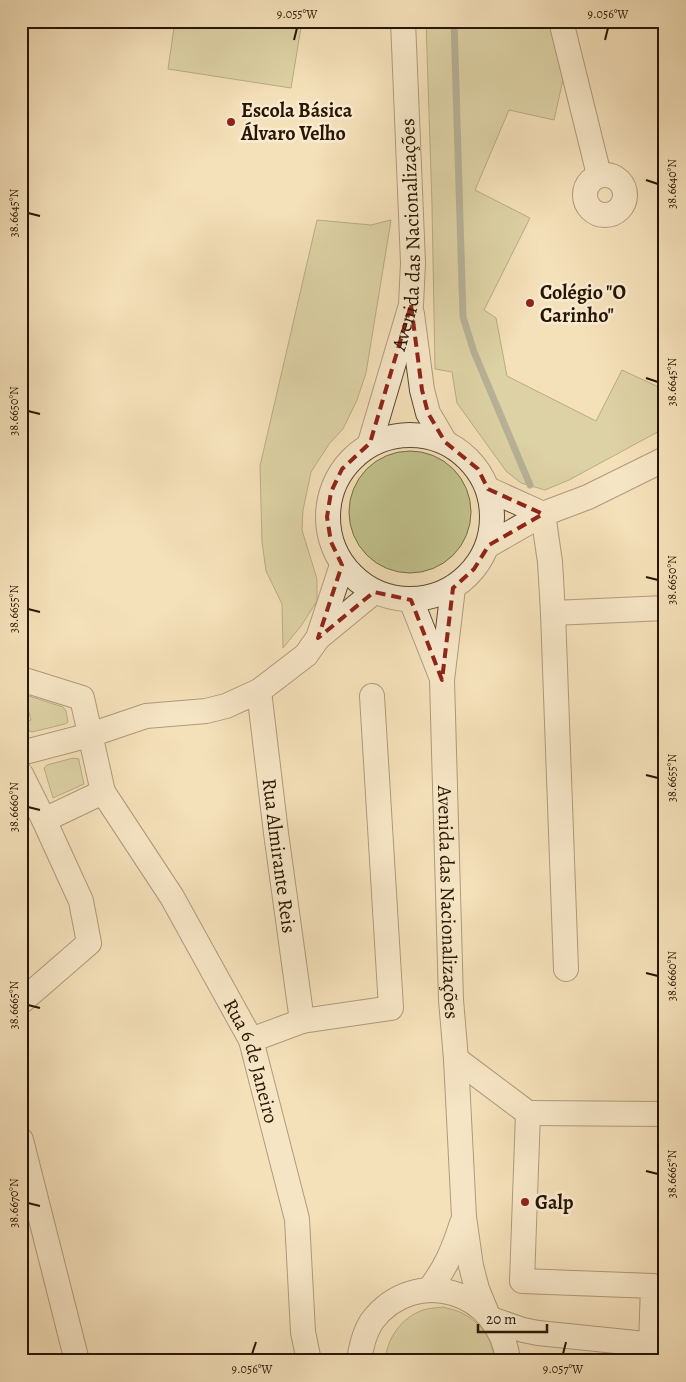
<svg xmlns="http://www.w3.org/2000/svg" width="686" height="1382" font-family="Alegreya,serif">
	<rect width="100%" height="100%" fill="#f4e0b9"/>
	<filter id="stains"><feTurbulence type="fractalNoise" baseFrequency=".004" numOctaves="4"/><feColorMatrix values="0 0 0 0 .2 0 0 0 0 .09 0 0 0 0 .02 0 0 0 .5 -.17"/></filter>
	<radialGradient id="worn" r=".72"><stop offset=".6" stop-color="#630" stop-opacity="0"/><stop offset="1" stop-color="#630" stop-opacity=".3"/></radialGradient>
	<path fill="#c0c18c" stroke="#746c46" d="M175 21H302L291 88 168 69Z
		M426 21H550L564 75 554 120 509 110 475 190 530 218 484 310 496 318 507 376 596 421 622 370 665 390V428L569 480 545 490 521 483 506 471 457 403 452 372 435 369 432 205Z
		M317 220 371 225 391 220 366 373 357 400 343 429 329 444 311 472 303 510 302 530 317 579V601L301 626 283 648 282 604 266 571 262 542 260 466Z
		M349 512a61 61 0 1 1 122 0a61 61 0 1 1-122 0Z
		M23 696H29L63 707 66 711 68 722 65 724 32 732 29 731 27 721 31 720 28 709 22 710 21 697Z
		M73 758 79 759V761L84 784 53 798 44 768 47 765Z
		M443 1307C449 1309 457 1310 462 1313 480 1322 494 1340 494 1361H385C387 1338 401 1318 423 1310 429 1308 437 1308 443 1307Z"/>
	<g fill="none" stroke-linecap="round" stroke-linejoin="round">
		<path stroke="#6e796e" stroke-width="7" d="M454 21 463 317 474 352 530 485"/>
		<g stroke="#5b482f" stroke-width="26">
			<g id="minor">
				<path d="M561 21 599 175"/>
				<circle cx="605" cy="195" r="20"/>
				<path d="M412 314 422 390 428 413 445 442"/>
				<circle cx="410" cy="517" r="82"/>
				<path id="s1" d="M370 443 411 305 413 263 403 21"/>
				<path d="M488 489 543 514"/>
				<path d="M543 514 550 562 553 613 566 969"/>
				<path d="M489 545 543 514 588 497 665 459"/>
				<path id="s2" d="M453 588 442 680 451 1000 456 1059 464 1217 471 1266 477 1289 486 1311"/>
				<path d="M411 600 441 676"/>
				<path d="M553 613 665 608"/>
				<path d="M318 638 374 592"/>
				<path d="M21 679 82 698 103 792 44 820 21 774"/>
				<path id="s3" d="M259 691 276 833 302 1021"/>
				<path d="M21 753 90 735 146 716 206 711 226 706 259 691 306 655 318 638 342 565"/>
				<path id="s4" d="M103 792 172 897 251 1040 297 1219 303 1332 309 1361"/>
				<path d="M21 1002 89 943 81 901 44 820"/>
				<path d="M251 1040 302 1021 391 1008 372 696"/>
				<path d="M456 1059 528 1113 522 1281 653 1286 651 1345"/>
				<path d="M528 1113 665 1114"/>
				<path d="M21 1140 77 1361"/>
				<path d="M429 1290C446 1267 453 1251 462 1223"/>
				<path d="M494 1320 523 1330 538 1333 665 1346"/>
				<path d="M359 1361C361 1347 364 1333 372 1321 415 1264 501 1291 508 1361"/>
			</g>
		</g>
		<use href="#minor" stroke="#f8ebd2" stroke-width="24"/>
	</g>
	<path d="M0 0H686V1382H0ZM411 305 422 390 428 413 445 442 478 469 488 489 543 514 489 545 474 569 453 588 442 680 411 600 374 592 318 638 342 565 331 542 327 517 331 492 342 469 370 443Z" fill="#f4e0b9" fill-opacity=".55" fill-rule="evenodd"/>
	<path fill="none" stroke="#8f2418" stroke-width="4" stroke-dasharray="10 6" stroke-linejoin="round" d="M411 305 422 390 428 413 445 442 478 469 488 489 543 514 489 545 474 569 453 588 442 680 411 600 374 592 318 638 342 565 331 542 327 517 331 492 342 469 370 443Z"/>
	<path fill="none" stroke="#281601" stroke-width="2" d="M294 40 297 28M605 40 608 28M646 180 658 184M28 213 40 216M646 378 658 382M28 411 40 414M646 577 658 580M28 609 40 612M646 775 658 778M28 807 40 810M646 973 658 976M28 1005 40 1008M646 1171 658 1174M28 1203 40 1206M252 1354 256 1342M563 1354 566 1342"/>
	<g fill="#8f2418" stroke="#f8ebd2" stroke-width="2">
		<circle cx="231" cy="122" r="5"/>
		<circle cx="530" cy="303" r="5"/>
		<circle cx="525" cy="1202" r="5"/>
	</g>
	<g text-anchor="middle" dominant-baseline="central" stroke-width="5" stroke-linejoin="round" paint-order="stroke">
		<g font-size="20" font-weight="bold" fill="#281601" stroke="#f8ebd2" text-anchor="start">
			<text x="241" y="110">Escola Básica<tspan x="241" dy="23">Álvaro Velho</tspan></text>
			<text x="540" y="292">Colégio "O<tspan x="540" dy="23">Carinho"</tspan></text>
			<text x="535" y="1202">Galp</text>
		</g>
		<g font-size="20" fill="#281601" stroke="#f8ebd2">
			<text stroke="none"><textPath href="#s1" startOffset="214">Avenida das Nacionalizações</textPath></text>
			<text stroke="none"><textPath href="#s3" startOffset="166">Rua Almirante Reis</textPath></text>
			<text stroke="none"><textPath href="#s2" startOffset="315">Avenida das Nacionalizações</textPath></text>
			<text stroke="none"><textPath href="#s4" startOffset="309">Rua 6 de Janeiro</textPath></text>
		</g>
	</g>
	<rect width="686" height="1382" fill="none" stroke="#f4e0b9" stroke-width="55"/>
	<path d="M478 1324v8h69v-8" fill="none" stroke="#281601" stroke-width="2.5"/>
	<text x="486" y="1324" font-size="15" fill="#281601" stroke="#f8ebd2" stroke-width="4" paint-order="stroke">20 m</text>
	<rect x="28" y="28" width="630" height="1326" fill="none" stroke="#281601" stroke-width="2"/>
	<g font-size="12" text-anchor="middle" fill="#281601">
		<text x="297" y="18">9.055°W</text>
		<text x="608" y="18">9.056°W</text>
		<text transform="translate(672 184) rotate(-90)" y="4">38.6640°N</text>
		<text transform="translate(14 213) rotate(-90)" y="4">38.6645°N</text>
		<text transform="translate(672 382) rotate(-90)" y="4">38.6645°N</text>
		<text transform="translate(14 411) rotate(-90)" y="4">38.6650°N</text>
		<text transform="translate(672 580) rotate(-90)" y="4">38.6650°N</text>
		<text transform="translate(14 609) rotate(-90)" y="4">38.6655°N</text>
		<text transform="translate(672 778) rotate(-90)" y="4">38.6655°N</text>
		<text transform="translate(14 807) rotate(-90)" y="4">38.6660°N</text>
		<text transform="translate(672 976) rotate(-90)" y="4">38.6660°N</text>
		<text transform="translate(14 1005) rotate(-90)" y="4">38.6665°N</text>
		<text transform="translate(672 1174) rotate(-90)" y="4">38.6665°N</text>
		<text transform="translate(14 1203) rotate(-90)" y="4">38.6670°N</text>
		<text x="252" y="1373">9.056°W</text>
		<text x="563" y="1373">9.057°W</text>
	</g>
	<rect width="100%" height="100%" filter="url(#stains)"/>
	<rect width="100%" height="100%" fill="url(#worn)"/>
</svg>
